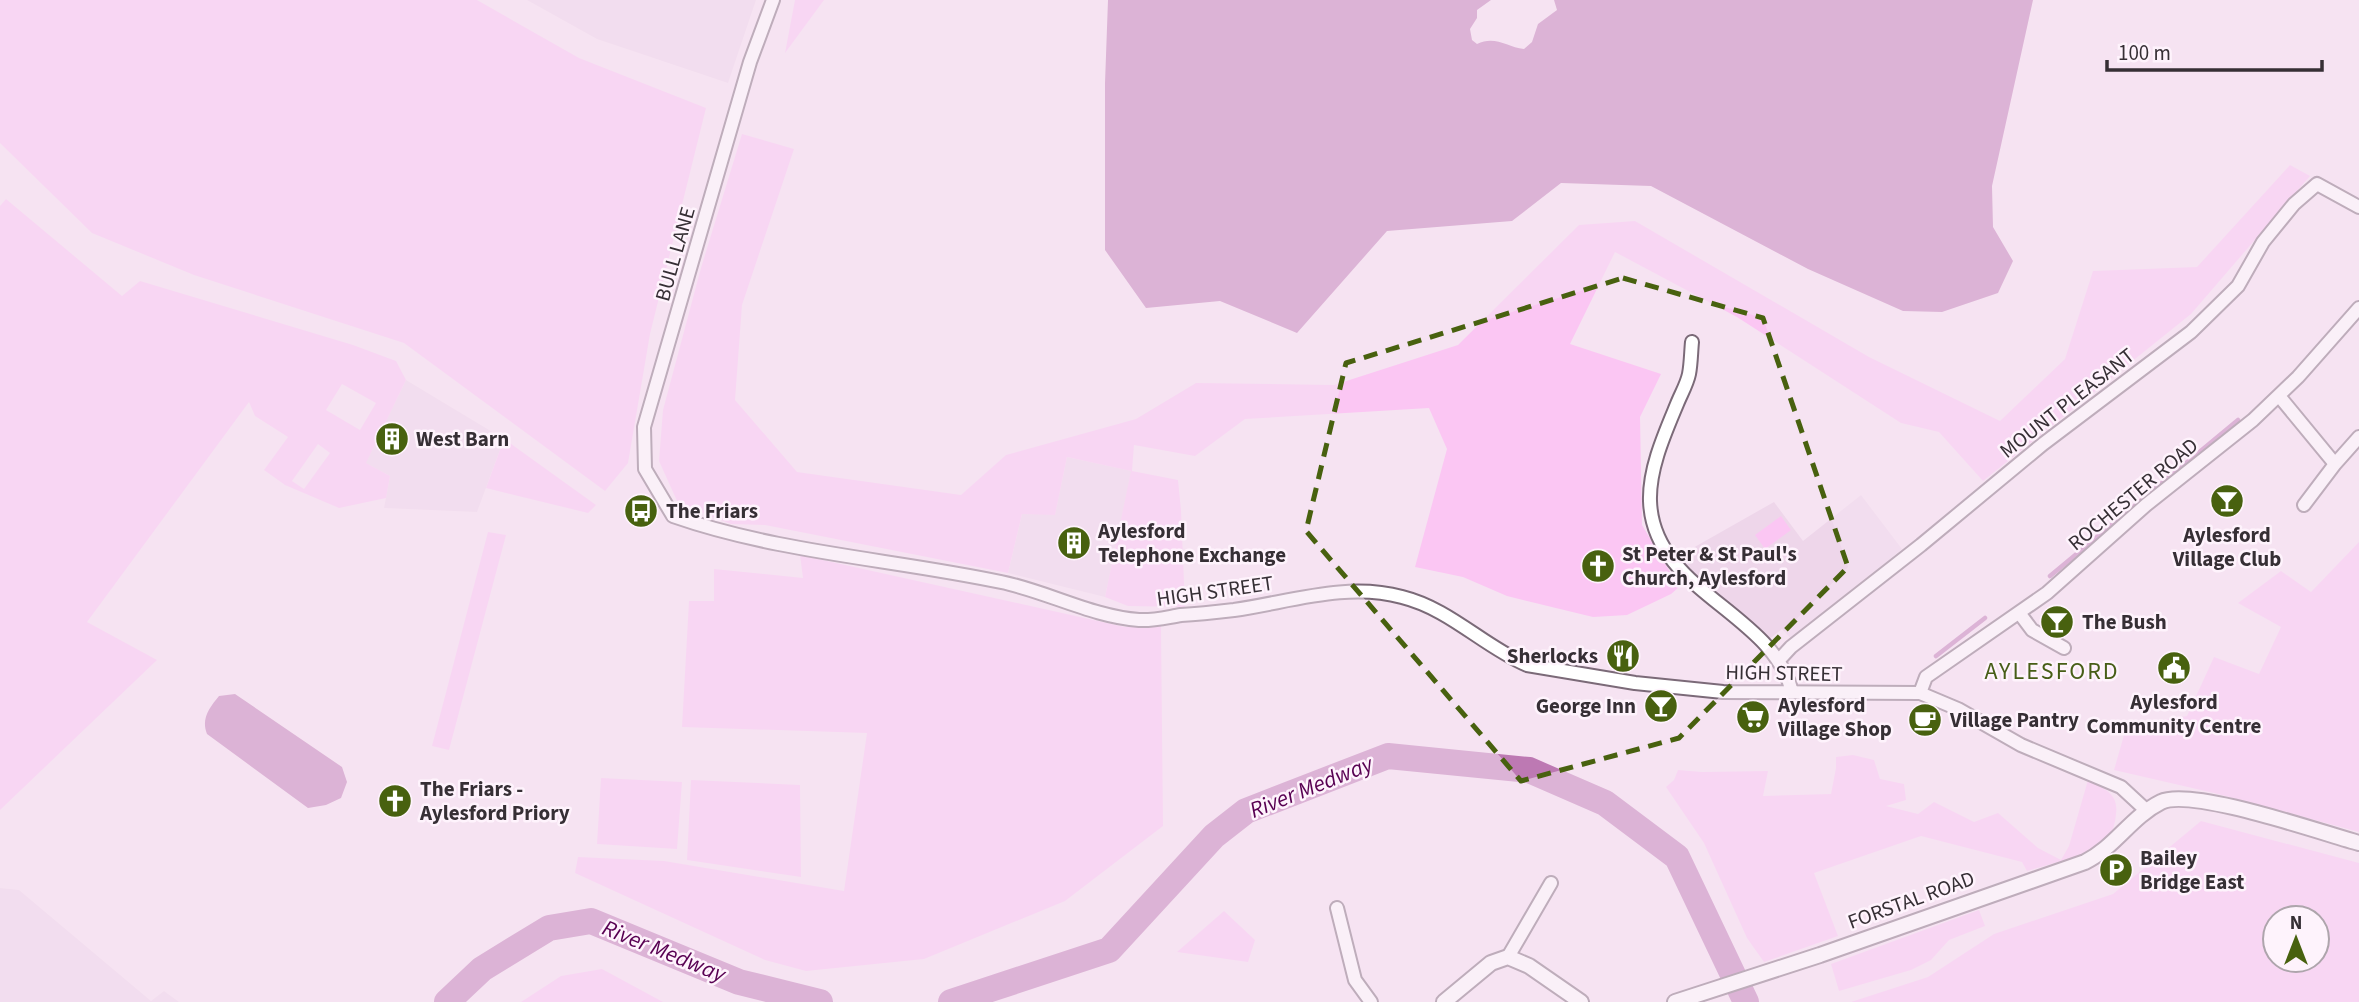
<svg xmlns="http://www.w3.org/2000/svg" width="2359" height="1002" font-family="'Source Sans 3',sans-serif">
	<rect width="100%" height="100%" fill="#f6e3f2"/>
	<path fill="#eed6ea" d="M527 0H756L728 83 597 39Z
		M406 380 504 439 477 512 384 508 390 476 365 463Z
		M1067 457 1132 471 1105 597 1008 573 1022 514H1055Z
		M1861 495 1902 549 1792 640 1782 629 1767 641 1677 557 1774 502 1803 541Z
		M0 888 19 890 151 1001 164 991 179 1002H0Z"/>
	<path fill="#fbc6f3" fill-rule="evenodd" d="M0 0H477L579 58 706 108 650 334 628 463 605 491 404 343 194 275 92 233 0 143Z
		M795 0H824L785 53Z
		M742 134 794 149 742 305 735 400 797 472 961 495 1006 455 1136 419 1196 383 1334 385 1458 345 1579 225 1635 221 1869 357 2000 421 2065 359 2093 271 2197 267 2290 165 2310 176 2191 314 1983 481 1939 432 1901 423 1737 317 1615 252 1570 344 1661 374 1640 417 1642 525 1679 587 1671 594 1627 615 1593 617 1507 596 1463 577 1415 567 1447 449 1429 408 1245 419 1195 456 1134 445 1132 471 1178 480 1181 510 1185 607 1128 606 1105 597 1131 471 1067 457 1055 515 1022 514 1008 573 765 525 731 524 678 503 659 461 663 410 701 268Z
		M6 199 122 296 140 281 353 345 396 361 406 380 366 463 390 476 386 498 339 508 285 485 264 470 288 437 255 416 249 402 87 622 157 660 0 810V206ZM342 384 376 403 360 430 326 410ZM318 444 330 453 304 489 292 481Z
		M504 439 596 505 588 513 486 488Z
		M1781 516 1791 530 1765 549 1755 535Z
		M488 532 506 535 449 750 432 746Z
		M2359 542V832L2214 793 2114 770 2128 721H2158L2187 716 2214 657 2259 674 2281 627 2238 603 2281 571 2311 592Z
		M800 555 1125 627 1161 625 1163 826 1065 901 924 959 806 971 765 960 575 873 578 857 664 861 844 891 867 733 682 727 689 601H714V569L803 578Z
		M1853 755 1874 760 1880 779 1904 784 1906 800 1886 806 1918 814 1934 802 1974 822 1998 813 2038 848 2061 860 2069 846 2088 780C2104 788 2119 794 2116 814 2115 823 2113 833 2107 840 2094 854 2047 865 2027 871L2022 862 1921 836 1814 873 1838 936 1764 962 1747 938 1704 843 1666 787 1674 780 1678 770 1702 772 1768 771 1763 796 1831 794 1836 768V757Z
		M601 778 682 782 677 849 597 844Z
		M691 780 800 785 801 877 687 860Z
		M2201 821 2359 863V1002H1851L1928 977 1994 934 2113 894ZM2275 918H2317V960H2275Z
		M1979 910 1985 926 1949 940 1931 960 1911 970 1839 991 1831 964Z
		M1224 911 1255 940 1248 962 1177 952Z
		M602 969 663 1002H521L561 976Z"/>
	<path fill="#bd79b3" d="M1108 0H1510H1491L1477 10V18L1470 29 1472 40 1477 44C1495 35 1507 47 1524 49L1532 42 1538 24 1557 10 1554 0H2033L1992 186 1993 227 2013 261 1998 293 1942 312 1903 311 1808 269 1651 186 1561 183 1512 221 1387 231 1297 333 1220 301 1146 308 1105 250V83Z
		M235 694 342 767 347 782 341 798 326 805 308 808 207 734C201 719 209 708 219 696Z"/>
	<g fill="none" stroke-linecap="round" stroke-linejoin="round">
		<path stroke="#bd79b3" stroke-width="4.5" d="M2050 576 2238 420
			M1936 656 1985 618"/>
		<path stroke="#bd79b3" stroke-width="26" d="M447 1002 482 969 549 928 591 921 739 982 820 1002
			M951 1002 1109 950 1214 836 1246 811 1388 756 1529 770 1605 803 1677 857 1746 1002"/>
		<g stroke="#7b6a78" stroke-width="16">
			<path id="minor" d="M773 0 750 62 644 427 645 469 673 516C779 553 892 559 1001 582 1046 591 1093 617 1139 620 1153 621 1168 617 1181 615 1199 614 1217 612 1234 610 1290 602 1346 582 1402 597 1450 609 1483 646 1527 665L1635 683 1723 692 1920 693 1958 709 2021 745 2121 787 2147 811
				M1692 342C1691 352 1691 364 1689 374 1687 384 1681 394 1677 404 1665 433 1649 468 1650 501 1653 592 1773 612 1792 692
				M2279 396 2335 464 2304 505
				M2335 464 2359 437
				M2020 614 2032 630 2064 648
				M1779 660 1791 647 1921 545 2043 444 2191 332 2238 286 2263 242 2294 204 2317 184 2359 207
				M1920 693 1926 677 2047 593 2146 505 2253 420 2298 377 2359 308
				M1337 908 1355 980 1371 1002
				M1508 957 1551 883"/>
		</g>
		<g stroke="#7b6a78" stroke-width="18">
			<path id="tertiary" d="M1444 1002 1491 963 1508 957 1529 966 1581 1002
				M1675 1002 1820 955 2085 862C2115 847 2131 817 2161 802 2191 787 2322 833 2359 843"/>
		</g>
		<use href="#minor" stroke="#fff" stroke-width="12"/>
		<use href="#tertiary" stroke="#fff" stroke-width="14"/>
	</g>
	<path d="M0 0H2359V1002H0ZM1623 278 1763 318 1848 567 1679 738 1521 781 1306 531 1346 363Z" fill="#f6e3f2" fill-opacity=".55" fill-rule="evenodd"/>
	<path fill="none" stroke="#48610f" stroke-width="5" stroke-dasharray="14 9" stroke-linejoin="round" d="M1623 278 1763 318 1848 567 1679 738 1521 781 1306 531 1346 363Z"/>
	<defs>
		<g id="building-disc" transform="scale(1.75)"><circle r="9.5" fill="#48610f" stroke="#fef3fc"/><path d="M-4-6H4V6H1V3H-1V6H-4ZM-2.5-4.3h1.7v1.8h-1.7ZM.8-4.3h1.7v1.8H.8ZM-2.5-1h1.7V.8h-1.7ZM.8-1h1.7V.8H.8Z" fill="#fff"/></g>
		<g id="bar-disc" transform="scale(1.75)"><circle r="9.5" fill="#48610f" stroke="#fef3fc"/><path d="M-6-5H6L.8 .8V4.5H3.5V6h-7V4.5H-.8V.8Z" fill="#fff"/></g>
		<g id="bus-disc" transform="scale(1.75)"><circle r="9.5" fill="#48610f" stroke="#fef3fc"/><path d="M-5-6H5V4H4V6H2V4H-2V6H-4V4H-5ZM-3.5-4V0h7V-4ZM-3.5 1.2v1.5H-2V1.2ZM2 1.2v1.5H3.5V1.2Z" fill="#fff"/></g>
		<g id="church-disc" transform="scale(1.75)"><circle r="9.5" fill="#48610f" stroke="#fef3fc"/><path d="M-1.2-6h2.4v3.5h3.3v2.4h-3.3V6h-2.4V-.1h-3.3v-2.4h3.3Z" fill="#fff"/></g>
		<g id="restaurant-disc" transform="scale(1.75)"><circle r="9.5" fill="#48610f" stroke="#fef3fc"/><path d="M-5-6h1v4h1v-4h1v4h1v-4h1v5L-1.5 .5V6h-2V.5L-5-1ZM5-6V6H3V1.5H1.5Q1.5-4 5-6Z" fill="#fff"/></g>
		<g id="civic-disc" transform="scale(1.75)"><circle r="9.5" fill="#48610f" stroke="#fef3fc"/><path d="M-.6-6.5H3V-4.5H.6V-3L4-1V1h2V6H-6V1h2V-1L-.6-3ZM-1.2 2.5V6h2.4V2.5Z" fill="#fff"/></g>
		<g id="supermarket-disc" transform="scale(1.75)"><circle r="9.5" fill="#48610f" stroke="#fef3fc"/><path d="M-6-5.5h2.5l.6 2H6L4.5 2H-2.5L-4.4-4H-6ZM-1.5 3.2a1.3 1.3 0 1 0 .1 0ZM3 3.2a1.3 1.3 0 1 0 .1 0Z" fill="#fff"/></g>
		<g id="cafe-disc" transform="scale(1.75)"><circle r="9.5" fill="#48610f" stroke="#fef3fc"/><path d="M-5.5-4.5H6V0H3Q3 3.5 0 3.5H-2.5Q-5.5 3.5-5.5 0ZM3-3.2v2h1.7v-2ZM-6 4.5H4V6H-6Z" fill="#fff"/></g>
		<g id="parking-disc" transform="scale(1.75)"><circle r="9.5" fill="#48610f" stroke="#fef3fc"/><path d="M-3.5-5.5H1a3.5 3.5 0 0 1 0 7H-1V5.5H-3.5ZM-1-3.4V-.6H.8a1.4 1.4 0 0 0 0-2.8Z" fill="#fff"/></g>
	</defs>
	<g fill-rule="evenodd">
		<use href="#building-disc" x="392" y="439"/>
		<use href="#bar-disc" x="2227" y="501"/>
		<use href="#bus-disc" x="641" y="511"/>
		<use href="#building-disc" x="1074" y="543"/>
		<use href="#church-disc" x="1598" y="566"/>
		<use href="#bar-disc" x="2057" y="622"/>
		<use href="#restaurant-disc" x="1623" y="656"/>
		<use href="#civic-disc" x="2174" y="668"/>
		<use href="#bar-disc" x="1661" y="706"/>
		<use href="#supermarket-disc" x="1753" y="717"/>
		<use href="#cafe-disc" x="1925" y="720"/>
		<use href="#church-disc" x="395" y="801"/>
		<use href="#parking-disc" x="2116" y="870"/>
	</g>
	<g text-anchor="middle" dominant-baseline="central" stroke-width="5" stroke-linejoin="round" paint-order="stroke">
		<g font-size="21" fill="#362f35" stroke="#fef3fc">
			<text transform="translate(675 254) rotate(-74)">BULL LANE</text>
			<text transform="translate(2067 403) rotate(-38)">MOUNT PLEASANT</text>
			<text transform="translate(2133 494) rotate(-40)">ROCHESTER ROAD</text>
			<text transform="translate(1215 591) rotate(-8)">HIGH STREET</text>
			<text transform="translate(1784 673) rotate(1)">HIGH STREET</text>
			<text transform="translate(1911 900) rotate(-20)">FORSTAL ROAD</text>
		</g>
		<g font-size="21" font-weight="bold" fill="#362f35" stroke="#fef3fc" text-anchor="start">
			<text x="416" y="439">West Barn</text>
			<text x="666" y="511">The Friars</text>
			<text x="1098" y="531">Aylesford<tspan x="1098" dy="24">Telephone Exchange</tspan></text>
			<text x="2227" y="535" text-anchor="middle">Aylesford<tspan x="2227" dy="24">Village Club</tspan></text>
			<text x="1622" y="554">St Peter &amp; St Paul's<tspan x="1622" dy="24">Church, Aylesford</tspan></text>
			<text x="2082" y="622">The Bush</text>
			<text x="1598" y="656" text-anchor="end">Sherlocks</text>
			<text x="2174" y="702" text-anchor="middle">Aylesford<tspan x="2174" dy="24">Community Centre</tspan></text>
			<text x="1778" y="705">Aylesford<tspan x="1778" dy="24">Village Shop</tspan></text>
			<text x="1636" y="706" text-anchor="end">George Inn</text>
			<text x="1950" y="720">Village Pantry</text>
			<text x="420" y="789">The Friars -<tspan x="420" dy="24">Aylesford Priory</tspan></text>
			<text x="2140" y="858">Bailey<tspan x="2140" dy="24">Bridge East</tspan></text>
		</g>
		<g font-size="23" font-style="italic" fill="#580052" stroke="#fef3fc">
			<text transform="translate(1311 787) rotate(-22)">River Medway</text>
			<text transform="translate(664 951) rotate(22)">River Medway</text>
		</g>
		<g font-size="24" letter-spacing="2" fill="#475e17" stroke="#fef3fc">
			<text x="2052" y="671">AYLESFORD</text>
		</g>
	</g>
	<g transform="translate(2296 939)"><circle r="33" fill="#fef3fc" stroke="#aea5ac" stroke-width="2"/>
	<path d="M0-5L12 26L0 18L-12 26Z" fill="#48610f"/>
	<text y="-10" font-size="19" font-weight="bold" text-anchor="middle" fill="#362f35">N</text>
	</g>
	<path d="M2107 60v10h215v-10" fill="none" stroke="#362f35" stroke-width="3.5"/>
	<text x="2118" y="60" font-size="21" fill="#362f35" stroke="#fef3fc" stroke-width="5" paint-order="stroke">100 m</text>
</svg>
